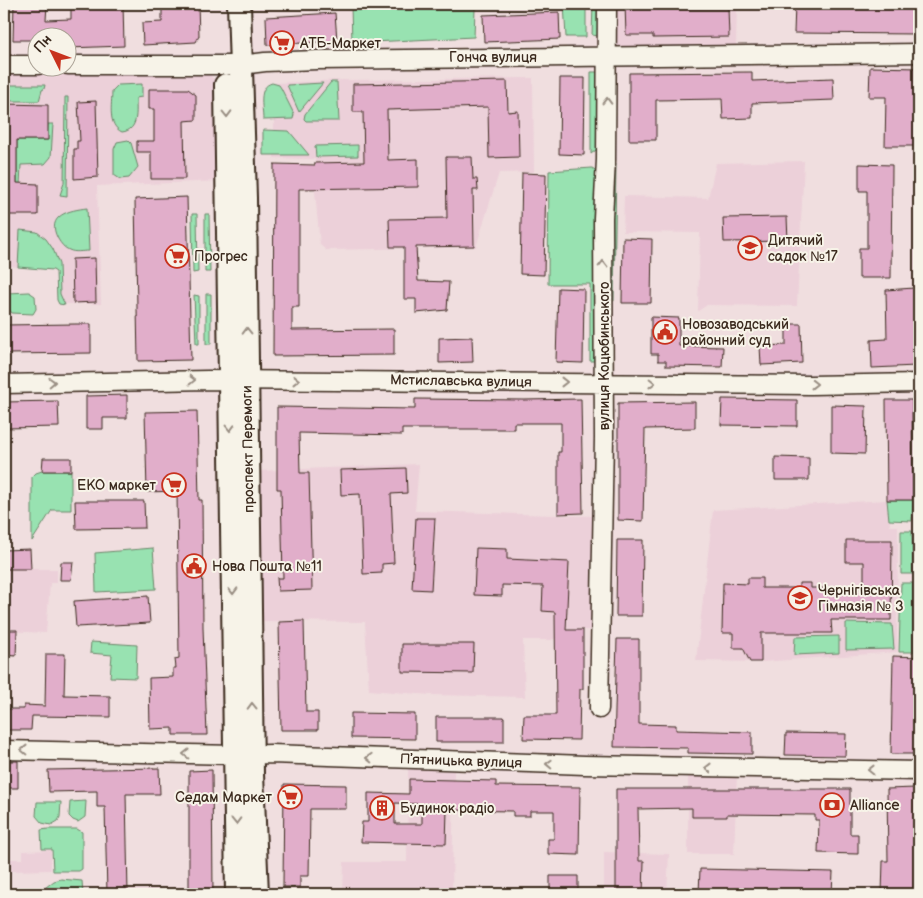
<svg xmlns="http://www.w3.org/2000/svg" width="923" height="898" font-family="'Balsamiq Sans',sans-serif">
	<rect width="100%" height="100%" fill="#f0dedf"/>
	<filter id="ink" filterUnits="userSpaceOnUse"><feTurbulence type="fractalNoise" baseFrequency=".02" numOctaves="2"/><feDisplacementMap in="SourceGraphic" scale="10" xChannelSelector="R" yChannelSelector="G"/><feConvolveMatrix kernelMatrix="1 2 1 2 8 2 1 2 1" color-interpolation-filters="sRGB"/></filter>
	<g filter="url(#ink)">
		<path fill="#ecd0d9" d="M614 4H737L736 47 658 46 617 48 613 44Z
			M208 73 218 84 221 181 97 186 101 304H59L57 300 56 272 53 270 8 266 4 268V74Z
			M533 78 534 172 499 173 476 247 326 250 320 245 315 192V159L274 158V83L343 80Z
			M804 161 797 306 707 305 698 311 700 233 623 232 624 196 708 198 716 163Z
			M419 464 415 511 594 516 593 630H582L551 640H523L525 697 431 695 369 690 365 622 259 621 258 471Z
			M887 500 890 526H898L897 652 761 662 696 661 713 510Z
			M4 569H57V583H50L46 633 4 631Z
			M408 769 454 771 452 894H343L344 862H407Z
			M688 773H737L734 854H688Z
			M51 850V870L11 871 10 859H23V851Z
			M604 852 669 854 667 894H604Z"/>
		<path fill="#98e2b1" stroke="#6a8668" d="M346 4H479L475 9 474 37 352 43 351 6Z
			M564 4H586V37H566Z
			M593 4H602L598 36 592 35Z
			M591 72H598L599 147 596 150 591 154Z
			M331 82H337L339 121H306L304 119 305 114Z
			M272 83 279 85 281 88 294 114 293 119 263 120C263 107 257 87 272 83Z
			M323 83 299 112 287 85Z
			M142 84V97L136 98C136 112 139 130 122 132 107 125 112 105 112 91L118 85Z
			M4 85H45L44 89 42 90 39 101H4Z
			M65 97H68L67 196 60 195 64 183Z
			M48 124H53L51 157 45 164 21 165 20 184H17V140H47Z
			M263 130 289 131 309 155H263Z
			M128 140 131 143 138 167 129 178 120 179 114 175V149L117 142Z
			M358 145V156L316 157 315 146Z
			M614 161 616 164 614 301H611L610 164Z
			M592 168 597 171 595 361H590V284H548L549 171Z
			M87 208 89 251C82 251 75 253 69 250 64 248 61 244 58 239 45 215 70 210 87 208Z
			M197 214 198 272 193 273 192 214Z
			M205 214H209L210 272H205Z
			M20 230 37 232 46 239 53 249 59 264 60 294 65 305 59 304 57 300 56 272 53 270 18 267Z
			M29 292 35 296 36 309 33 314 12 313 7 307V293Z
			M206 294H211V344H206Z
			M194 295 199 296V344H196Z
			M42 471H71V510H52L32 541V477L36 473Z
			M887 500H913L912 521 889 520Z
			M901 531H912L913 574H901Z
			M153 548 156 589 96 592 95 553Z
			M901 583H913V652H899Z
			M846 623 892 624 894 649 846 650Z
			M839 636V653L794 655 795 637Z
			M91 642 137 645 136 678 110 677 112 655 90 653Z
			M86 801 85 817 78 822 73 820 69 816 70 802Z
			M37 802H61L60 817 58 821 51 825 42 823 36 816Z
			M48 829H77L82 832V869L79 871H53L52 849H42L41 830Z
			M61 879 82 881 83 894H37L54 881Z"/>
		<path fill="#e1aeca" stroke="#3b2a1e" fill-rule="evenodd" d="M14 4H47L46 20 71 19V4H123L124 46 68 48V38H38V40H13Z
			M162 4H198L199 36 196 42 143 45 142 23 162 22Z
			M625 4H652L653 9 728 8 729 37 653 38V35H626Z
			M795 4H918V34L794 33Z
			M559 12 560 39 484 42 483 15Z
			M335 13 337 41 267 45 266 17Z
			M870 67 919 68 916 146H885L886 97H869Z
			M752 72V81L833 78 834 100 752 103V118L723 119 722 99 656 100V140H629V73Z
			M560 78H585L584 155 559 154Z
			M507 81 508 112 518 111 519 157 489 158 488 107 387 110 388 160 418 159V187L299 189V307H292V330L394 329V355L273 356 274 164 315 165V163L364 162 363 112H353V84Z
			M149 89H188L196 95V120L184 121 185 179H151V152H137V141H154V109H149Z
			M96 101 98 177 74 179V149H77V141H80L78 102Z
			M4 104 48 105V140H17V183L38 184V215H4Z
			M446 157H472L473 179H477L478 190H473L474 246 416 247 418 281 449 282 447 310 416 313V299H404V247H390L389 219 447 218Z
			M859 164 892 165 891 278H859V248H867V191H859Z
			M522 173 546 174 544 275 520 274Z
			M187 197 191 360 138 361 135 199Z
			M787 217 788 241 724 242 723 218Z
			M623 238 652 239 651 303H622Z
			M95 258 96 302 73 303 72 259Z
			M558 288 584 289 583 363 556 362Z
			M914 288 916 366 872 368 871 340 887 339 886 290Z
			M651 317 679 318V346L723 347 722 367 666 366V361H658V354H651Z
			M76 324H91V353L4 354V325Z
			M786 324H801L802 363 761 365 760 346 786 345Z
			M472 337 473 362 439 363V338Z
			M127 395V418H103V429H86V396Z
			M415 399 524 400 581 399 583 513 558 514V452H561V423H514V429H402V435L299 433 300 473H309L312 590 278 591 277 578H283L281 489H277V407L415 409Z
			M722 399 797 400V426L721 425Z
			M886 400H912L913 500H887Z
			M58 401 59 427 4 428V402Z
			M695 402V428L645 429 643 521 618 520V403Z
			M831 405 866 406 865 454 831 453Z
			M197 411 199 500H202L203 628 207 735H173V728L150 729 149 678 173 677V668H176L175 659 179 658 177 491 147 492 145 412Z
			M775 457 809 458V480H775Z
			M43 458H71V471H42Z
			M406 468 407 493 391 494 394 563 382 564V573L363 574 360 494 341 495 340 470Z
			M75 501H144L145 528 76 529Z
			M416 518H435L431 590 412 589Z
			M617 540H643L642 616H616Z
			M846 540H892L891 620H831L832 633H761V662H750L743 648H733V633H722L723 583 748 584V578H762V588H799V583H811V588H864V562H846Z
			M476 548 507 549V559L569 562 566 630H583V689H580L579 740 523 739 524 715H556L555 612 542 611 543 586 502 585V596L474 595Z
			M30 549 31 569H4V550Z
			M61 562H73L71 580H60Z
			M148 596 150 623 76 627 74 601Z
			M304 621 306 712H318V730H281L279 622Z
			M4 630H17L16 656 4 655Z
			M617 639H639V724L676 725V730L752 732V754L688 753V748L614 747Z
			M402 644H474L473 673 402 672Z
			M46 654H65L64 695 110 696V717L32 716 31 730H8V709H24V705L45 706Z
			M893 656 919 657 917 754H891Z
			M351 713 415 714V739L351 738Z
			M436 717H504V742H436Z
			M786 733 846 734 845 756 785 755Z
			M4 761H18V788H4Z
			M159 768 160 794H126L128 894H107L105 807H97V791L49 792 48 770Z
			M212 770 213 894H189V771Z
			M409 779 496 781V786L580 787 579 855 548 854V839H554V811H530V816H513V811L447 810 446 844 361 842 362 822H368V793L409 794ZM395 803 422 804V824H395Z
			M284 784 346 785V809H310L309 876H300V887H283Z
			M915 788 914 894H882L883 861H888L887 789Z
			M616 789H850V834H858V854L818 853 819 820H815V815L727 814V817H692V808L638 809 639 861H644L643 893H616Z
			M700 869 833 872 832 894H699Z
			M550 876H578V894H550Z"/>
		<g fill="none" stroke-linecap="round" stroke-linejoin="round">
			<g stroke="#3b2a1e" stroke-width="21">
				<path id="minor" d="M4 65H38
					M68 65H241L265 62 317 60 919 53
					M4 384 208 380 811 385 919 383
					M599 709 604 438 603 218 606 160 607 4
					M4 750 235 755 271 754 585 765 919 771"/>
			</g>
			<g stroke="#3b2a1e" stroke-width="26">
				<path id="major" d="M239 4 245 198 252 774 257 894
					M226 85 237 894"/>
			</g>
			<use href="#minor" stroke="#f7f3e8" stroke-width="18"/>
			<use href="#major" stroke="#f7f3e8" stroke-width="22"/>
		</g>
		<defs><path id="oneway-chevron" d="M-2-3.5L2.5 0L-2 3.5" fill="none" stroke-width="1.6" stroke-linecap="round" stroke-linejoin="round" transform="scale(1.25)"/></defs>
		<g stroke="#998e83">
			<use href="#oneway-chevron" transform="translate(607 101) rotate(-89)"/>
			<use href="#oneway-chevron" transform="translate(227 114) rotate(89)"/>
			<use href="#oneway-chevron" transform="translate(603 264) rotate(-90)"/>
			<use href="#oneway-chevron" transform="translate(247 331) rotate(-91)"/>
			<use href="#oneway-chevron" transform="translate(192 380) rotate(-1)"/>
			<use href="#oneway-chevron" transform="translate(296 380)"/>
			<use href="#oneway-chevron" transform="translate(52 382) rotate(-2)"/>
			<use href="#oneway-chevron" transform="translate(564 382)"/>
			<use href="#oneway-chevron" transform="translate(652 383) rotate(1)"/>
			<use href="#oneway-chevron" transform="translate(814 384)"/>
			<use href="#oneway-chevron" transform="translate(230 428) rotate(89)"/>
			<use href="#oneway-chevron" transform="translate(233 591) rotate(89)"/>
			<use href="#oneway-chevron" transform="translate(252 706) rotate(-91)"/>
			<use href="#oneway-chevron" transform="translate(24 750) rotate(-179)"/>
			<use href="#oneway-chevron" transform="translate(186 754) rotate(-179)"/>
			<use href="#oneway-chevron" transform="translate(369 758) rotate(-178)"/>
			<use href="#oneway-chevron" transform="translate(549 764) rotate(-178)"/>
			<use href="#oneway-chevron" transform="translate(708 768) rotate(-179)"/>
			<use href="#oneway-chevron" transform="translate(871 770) rotate(-179)"/>
			<use href="#oneway-chevron" transform="translate(236 821) rotate(89)"/>
		</g>
	</g>
	<defs>
		<g id="supermarket-ring" transform="scale(1.25)"><circle r="9.5" fill="#f7f3e8" stroke="#c8321e" stroke-width="1.5"/><path d="M-6-5.5h2.5l.6 2H6L4.5 2H-2.5L-4.4-4H-6ZM-1.5 3.2a1.3 1.3 0 1 0 .1 0ZM3 3.2a1.3 1.3 0 1 0 .1 0Z" fill="#c8321e"/></g>
		<g id="school-ring" transform="scale(1.25)"><circle r="9.5" fill="#f7f3e8" stroke="#c8321e" stroke-width="1.5"/><path d="M0-5L7-2L0 1L-7-2ZM-4 1L0 2.5L4 1V4Q0 6-4 4Z" fill="#c8321e"/></g>
		<g id="civic-ring" transform="scale(1.25)"><circle r="9.5" fill="#f7f3e8" stroke="#c8321e" stroke-width="1.5"/><path d="M-.6-6.5H3V-4.5H.6V-3L4-1V1h2V6H-6V1h2V-1L-.6-3ZM-1.2 2.5V6h2.4V2.5Z" fill="#c8321e"/></g>
		<g id="bank-ring" transform="scale(1.25)"><circle r="9.5" fill="#f7f3e8" stroke="#c8321e" stroke-width="1.5"/><path d="M-6-4H6V4H-6ZM0-2.3a2.3 2.3 0 1 0 0 4.6a2.3 2.3 0 1 0 0-4.6Z" fill="#c8321e"/></g>
		<g id="building-ring" transform="scale(1.25)"><circle r="9.5" fill="#f7f3e8" stroke="#c8321e" stroke-width="1.5"/><path d="M-4-6H4V6H1V3H-1V6H-4ZM-2.5-4.3h1.7v1.8h-1.7ZM.8-4.3h1.7v1.8H.8ZM-2.5-1h1.7V.8h-1.7ZM.8-1h1.7V.8H.8Z" fill="#c8321e"/></g>
	</defs>
	<g fill-rule="evenodd">
		<use href="#supermarket-ring" x="282" y="43"/>
		<use href="#school-ring" x="750" y="248"/>
		<use href="#supermarket-ring" x="177" y="256"/>
		<use href="#civic-ring" x="665" y="332"/>
		<use href="#supermarket-ring" x="174" y="485"/>
		<use href="#civic-ring" x="194" y="566"/>
		<use href="#school-ring" x="800" y="598"/>
		<use href="#supermarket-ring" x="290" y="797"/>
		<use href="#bank-ring" x="832" y="805"/>
		<use href="#building-ring" x="382" y="808"/>
	</g>
	<g text-anchor="middle" dominant-baseline="central" stroke-width="4" stroke-linejoin="round" paint-order="stroke">
		<g font-size="14" fill="#3b2a1e" stroke="#f7f3e8" text-anchor="start">
			<text x="300" y="43">АТБ-Маркет</text>
			<text x="768" y="240">Дитячий<tspan x="768" dy="16">садок №17</tspan></text>
			<text x="194" y="256">Прогрес</text>
			<text x="682" y="324">Новозаводський<tspan x="682" dy="16">районний суд</tspan></text>
			<text x="156" y="485" text-anchor="end">ЕКО маркет</text>
			<text x="212" y="566">Нова Пошта №11</text>
			<text x="818" y="590">Чернігівська<tspan x="818" dy="16">Гімназія № 3</tspan></text>
			<text x="272" y="797" text-anchor="end">Седам Маркет</text>
			<text x="850" y="805">Alliance</text>
			<text x="400" y="808">Будинок радіо</text>
		</g>
		<g font-size="14" fill="#3b2a1e" stroke="#f7f3e8">
			<text x="493" y="57">Гонча вулиця</text>
			<text transform="translate(604 356) rotate(-90)">вулиця Коцюбинського</text>
			<text transform="translate(461 381) rotate(1)">Мстиславська вулиця</text>
			<text transform="translate(248 449) rotate(-91)">проспект Перемоги</text>
			<text transform="translate(461 761) rotate(2)">Пʼятницька вулиця</text>
		</g>
	</g>
	<rect width="923" height="898" fill="none" stroke="#f7f3e8" stroke-width="20"/>
	<rect x="10" y="10" width="903" height="878" fill="none" stroke="#3b2a1e" stroke-width="2" filter="url(#ink)"/>
	<g transform="translate(52 52) rotate(312)"><circle r="24" fill="#f7f3e8" stroke="#aca397"/>
	<path d="M0-4L9 19L0 12L-9 19Z" fill="#c8321e"/>
	<text y="-8" font-size="14" font-weight="bold" text-anchor="middle" fill="#3b2a1e">Пн</text>
	</g>
</svg>
